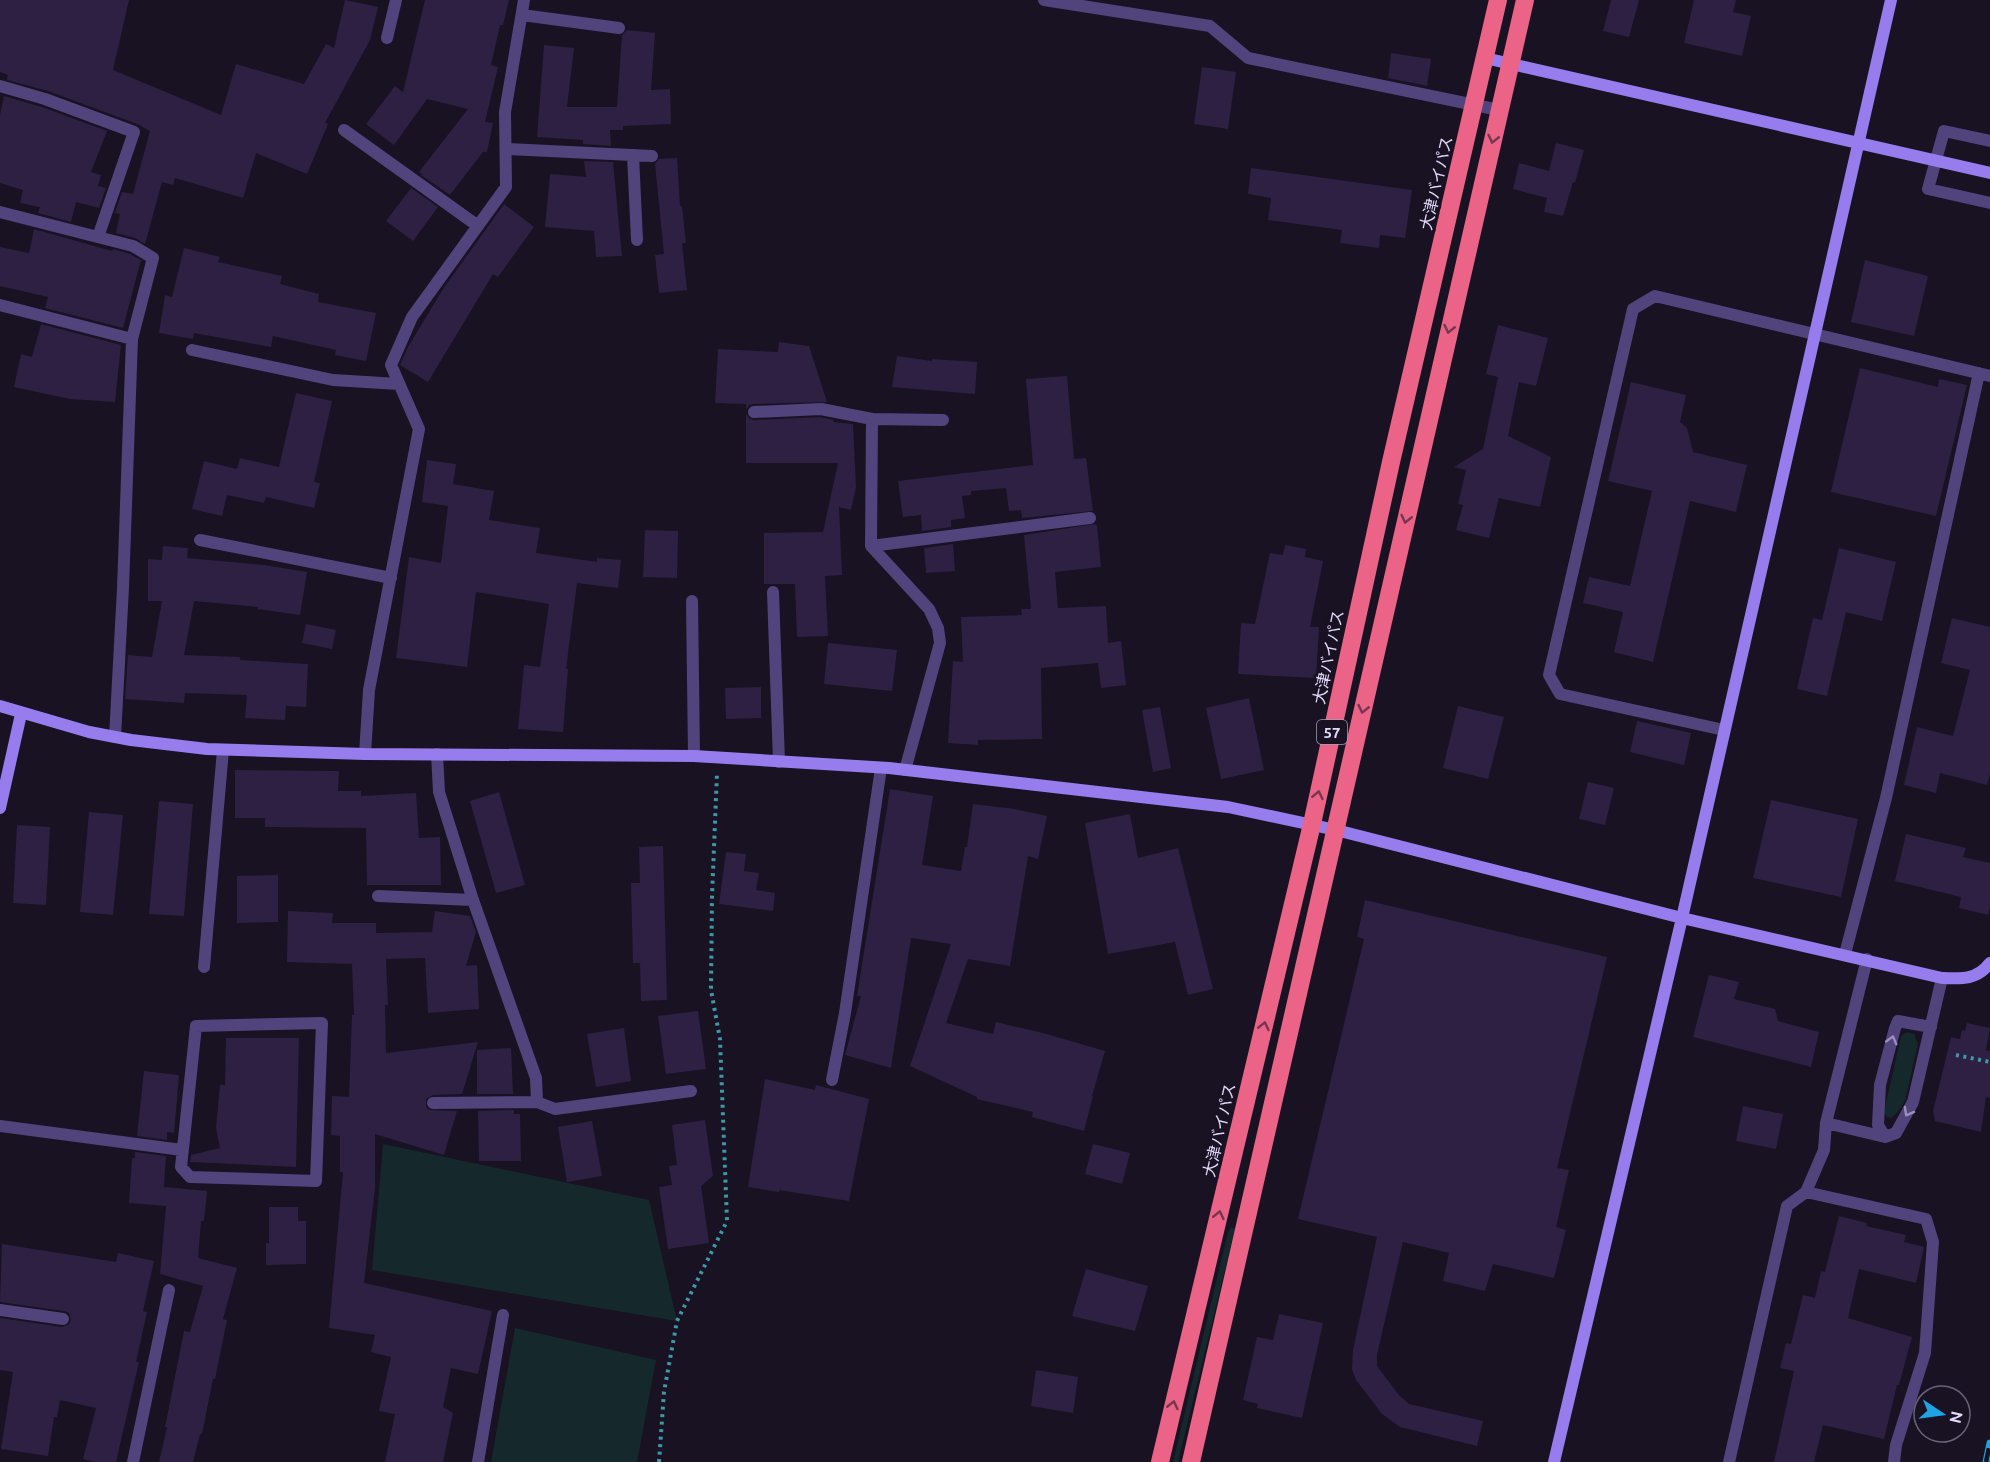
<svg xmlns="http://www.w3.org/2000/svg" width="1990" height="1462" font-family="Ubuntu,'Noto Sans JP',sans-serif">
	<rect width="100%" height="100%" fill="#181223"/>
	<path fill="#15282c" d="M1907 1032 1914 1034 1918 1044 1905 1101 1897 1113 1891 1118 1887 1117 1884 1112 1901 1036Z
		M383 1144 649 1200 677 1321 372 1270Z
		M1231 1227 1235 1229 1178 1462H1173L1228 1232Z
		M515 1328 656 1360 637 1462H491Z"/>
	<path fill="#2e2042" d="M0 0H129L113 70 221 115 236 64 304 84 326 44 334 48 345 0 378 7 370 40 325 123 328 124 307 174 256 153 243 198 175 178 173 185 162 182 145 244 135 238 116 233 120 214 115 213 122 192 133 194 150 131 137 124 48 91 7 80 8 75 0 72Z
		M425 0H509L503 25H500L491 65 498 67 485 122 493 123 487 152H483L450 195 421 175 422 174 419 172 468 109 427 99 394 145 366 124 395 86 403 92Z
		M1611 0H1639L1629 37 1603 31Z
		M1694 0H1736L1733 12 1751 16 1742 56 1684 43Z
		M627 30 655 33 651 90 670 89 671 124 623 126V130H610L611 146 583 144V140L537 137 544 45 574 48 567 107H617L622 35Z
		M1391 53 1431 59 1427 86 1388 78Z
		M1202 67 1236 72 1228 129 1194 124Z
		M4 96 42 107 107 131 91 172 101 175 98 186 106 188 99 208 76 202 71 222 38 213 40 207 20 203 23 190 0 183V115Z
		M1556 143 1584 150 1575 183 1573 182 1563 216 1544 212 1547 198 1513 189 1519 163 1549 171Z
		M677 158 680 206H682L686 243H682L687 290 659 293 655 255 664 254 655 164 659 159Z
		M584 161 613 162 622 256 596 257 594 231 545 227 550 174 586 177Z
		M1251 168 1412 190 1405 238 1380 235 1379 248 1340 243 1342 230 1268 220 1271 198 1248 194Z
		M411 188 438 207 413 241 386 221Z
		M504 204 534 227 498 277 493 274 428 382 400 365 408 347 443 289Z
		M34 229 112 251 113 249 130 254 141 260 123 328 45 308 48 297 0 286V247L29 253Z
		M184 248 220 257 218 262 282 276 280 284 319 294 318 302 376 313 366 361 335 355 336 350 273 336 271 347 194 333 193 339 159 333 165 295 172 297Z
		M1865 260 1928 276 1914 336 1851 322Z
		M41 324 121 345 115 402 70 399 14 387 21 354 32 357Z
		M1498 325 1548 338 1536 386 1519 382 1508 436 1551 457 1540 507 1499 498 1489 538 1456 530 1463 505 1458 504 1466 470 1454 467 1483 449 1498 377 1486 374Z
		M779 342 809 346 827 402 754 404 749 405 746 410V404L715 403 718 349 778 352Z
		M897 356 932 361V359L977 362 975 394 892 387Z
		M1860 368 1938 387 1939 379 1967 385 1936 516 1831 492Z
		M1067 376 1074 459 1086 458 1093 511 1022 518 1021 510 1009 511 1006 488 971 491V495L962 496 965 518 951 520V527L922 531 921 515 903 517 898 481 1033 465 1026 379Z
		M1631 382 1686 395 1680 422 1687 428 1693 452 1747 465 1736 512 1690 501 1653 662 1614 652 1623 612 1583 603 1589 577 1630 586 1652 491 1608 481Z
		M296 393 332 401 314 482 320 483 314 508 266 497 264 503 227 495 222 516 192 509 204 461 237 469 240 458 279 467Z
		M746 414 750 419 754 420 820 417 833 420 834 422 853 424 856 487 851 510 839 507 842 575 825 576 828 636 797 637 795 584H764V533L823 532 838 463H746Z
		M427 460 456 464 453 484 494 491 489 520 540 528 536 553 597 562V558L621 560 618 588 577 583 566 669H568L563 732 518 729 524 665 540 667 549 604 476 592 467 667 396 658 409 557 441 563 448 506 422 502Z
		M1095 524 1097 526 1101 567 1055 572 1058 608 1106 606 1108 643 1121 641 1126 685 1101 688 1098 663 1041 668 1042 739 978 740V745L948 743 953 661 963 662 961 617 1022 615 1021 609H1031L1024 535Z
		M645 530 678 531 677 578 643 577Z
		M953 544 955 571 926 573 924 548Z
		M1285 545 1306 549 1305 557 1323 561 1310 627H1319L1316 678 1238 674 1241 623 1255 624 1270 553 1283 555Z
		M163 546 188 548 187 558 264 565 307 572 300 615 257 609 258 607 194 601 184 655 240 657V660L308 664 306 707 286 706 285 720 245 718 247 695 185 693 184 703 125 699 128 655 152 657 162 601H148V559L162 560Z
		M1839 548 1896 562 1882 621 1846 612 1827 696 1797 689 1813 618 1822 620Z
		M1952 618 1990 627V773L1987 785 1940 773 1936 793 1904 785 1917 727 1953 736 1970 670 1941 663Z
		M306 624 336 630 332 649 302 643Z
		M828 643 897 650 892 691 824 684Z
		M761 687V718L726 719 725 688Z
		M1249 698 1264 770 1221 779 1206 708Z
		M1458 706 1504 717 1488 779 1443 768Z
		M1160 707 1171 768 1153 772 1142 710Z
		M1637 721 1691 733 1684 765 1630 752Z
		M235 770 339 771 338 791H361V796L416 793 419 838 440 837 441 885H367L366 828 265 827V818H235Z
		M1588 782 1614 788 1605 825 1579 819Z
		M890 789 933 796 922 865 961 871 965 847H967L973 804 1015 809 1047 816 1038 859 1028 856 1010 966 968 959 946 1023 993 1034 996 1022 1043 1033 1105 1051 1092 1096H1093L1084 1131 1032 1117 1033 1112 977 1099V1097L910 1066 951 944 911 938 891 1068 845 1055 861 996H857Z
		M499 792 525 885 496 893 470 801Z
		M1771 800 1858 819 1841 897 1753 878Z
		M159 801 193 804 184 916 149 914Z
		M89 812 123 815 113 915 80 912Z
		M1130 814 1138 858 1178 848 1213 989 1188 995 1175 942 1108 954 1085 823Z
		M17 825 50 827 46 905 13 903Z
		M1906 834 1966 848 1963 857 1990 863V905L1988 915 1959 908 1961 897 1895 881Z
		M663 846 667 1000 641 1001 640 963H633L631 883H640L639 847Z
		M726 852 746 854 744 871 759 873 756 890 775 893 773 911 719 904Z
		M278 875V922L237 923V876Z
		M1365 900 1607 957 1557 1168 1569 1170 1556 1227 1566 1230 1554 1278 1493 1264 1485 1291 1443 1281 1449 1253 1403 1242 1377 1355V1366L1399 1395 1409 1404 1483 1421 1477 1446 1400 1427 1382 1414 1356 1380 1352 1369 1353 1350 1377 1237 1298 1219 1364 939 1357 937Z
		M288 911 333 913 332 923H376V933L432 932 435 911 470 916 476 932 466 966 477 965 479 1009 428 1013 425 958 386 959 388 1005H385L386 1053 478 1042 462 1094 433 1095 426 1099V1107L429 1110 457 1111 444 1155 375 1134V1188L364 1283 492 1311 478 1374 451 1368 443 1407 453 1413 443 1462H385L395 1414 379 1411 391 1357 371 1352 375 1335 329 1328 343 1172H340V1136L331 1135 332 1096 349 1097 352 1015H354L352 964 287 962Z
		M1709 975 1739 982 1734 999 1775 1009 1778 1021 1819 1032 1811 1067 1693 1037Z
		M698 1011 706 1069 666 1074 658 1016Z
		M1967 1023 1990 1028 1986 1050 1990 1051V1098L1986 1097 1981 1132 1935 1121 1933 1111 1951 1037 1960 1039 1962 1030 1965 1031Z
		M624 1028 631 1081 596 1087 587 1034Z
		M226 1038H299L296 1167 190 1162 191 1155 220 1148 216 1128 220 1085H225Z
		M511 1048 513 1094H477V1050Z
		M144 1071 179 1075 174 1133 167 1132V1140L137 1136Z
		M765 1079 815 1090 816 1085 869 1099 849 1201 779 1190V1192L748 1187Z
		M1743 1106 1783 1114 1776 1149 1736 1141Z
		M514 1110V1114H520L521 1161H479L478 1111Z
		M705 1120 713 1176 701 1186 709 1243 668 1249 659 1187 672 1185 669 1166 677 1165 672 1125Z
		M592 1121 602 1176 567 1182 558 1127Z
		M1093 1144 1130 1153 1122 1184 1085 1174Z
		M135 1152 166 1156 164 1187 207 1191 204 1221H201L198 1258 237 1268 223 1319 227 1320 215 1379H213L202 1434H200L193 1462H159L167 1427H165L184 1331 190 1332 203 1286 160 1274 166 1206 129 1203 132 1158H135Z
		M269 1207H298V1221H306V1264L266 1265V1243H269Z
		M1839 1216 1867 1223 1866 1226 1906 1235 1904 1242 1924 1247 1916 1283 1859 1269 1848 1318 1912 1337 1899 1385H1897L1884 1439 1823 1425 1814 1462H1774L1794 1371 1780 1368 1786 1343 1791 1344 1803 1295 1815 1298 1821 1271 1825 1272Z
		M2 1244 116 1262 118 1253 154 1261 143 1311 147 1312 136 1362H139L116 1462H95L83 1459 96 1408 60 1400 57 1417H54L48 1456 1 1449 13 1372 0 1370V1318L62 1327 69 1324 71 1320 69 1313 64 1311 0 1302Z
		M1086 1269 1148 1286 1135 1331 1072 1316Z
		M1279 1314 1323 1323 1302 1418 1257 1408 1258 1404 1243 1400 1257 1337 1273 1340Z
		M1036 1370 1078 1377 1073 1413 1031 1406Z"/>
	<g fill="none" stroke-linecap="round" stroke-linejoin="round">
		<path stroke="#3f98a8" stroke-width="4" stroke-dasharray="3 4.5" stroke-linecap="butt" d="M1956 1055 1990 1062
			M659 1462 664 1392 677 1321 727 1221 720 1039 711 990 712 897 717 773"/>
		<path stroke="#51437c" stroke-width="12" d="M1044 0 1210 26 1248 58 1499 110
			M522 15 619 28
			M387 38 396 0
			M0 86 45 99 134 132 98 237
			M344 130 478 226
			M1990 141 1944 131 1928 189 1990 203
			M506 149 652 156
			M633 155 637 240
			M0 212 133 246 153 258 132 339 123 588 115 737
			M0 305 132 339
			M192 350 333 380 399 384
			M754 412 821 409 872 419
			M200 540 391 578
			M871 546 1090 518
			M773 592 779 762
			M692 601 694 756
			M1724 730 1560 694 1549 675 1633 309 1655 296 1990 376
			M365 754 369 690 419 429 391 365 412 317 506 187 505 112 524 0
			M437 754 439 792 473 900 536 1078 537 1102
			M905 770 940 643 938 628 929 609 871 546 872 419 943 420
			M378 896 473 900
			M1845 954 1886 798 1979 373
			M1867 959 1826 1123 1824 1150 1806 1192 1926 1219 1933 1242 1925 1353 1896 1445 1894 1462
			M204 967 223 750
			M322 1023 316 1181 190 1177 181 1167 196 1026Z
			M832 1080 845 1013 881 768
			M433 1103 537 1102 555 1109 691 1091
			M1826 1123 1885 1137 1896 1133 1913 1102 1942 978
			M0 1126 182 1150
			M1885 1137 1878 1125 1880 1085 1895 1028 1898 1021 1931 1027
			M0 1310 63 1319
			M133 1462 169 1290
			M478 1462 503 1315
			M1729 1462 1787 1206 1806 1192"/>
		<path stroke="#977cee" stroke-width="12" d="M1485 58 1990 173
			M0 706 89 732 131 740 207 749 365 754 694 756 889 768 1228 807 1336 830 1682 918 1942 978C1962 979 1977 980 1990 963
			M0 808 21 714
			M1554 1462 1682 918 1891 0"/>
		<path stroke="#eb6387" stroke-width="18" d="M1160 1462 1312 824 1391 462 1498 0
			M1191 1462 1525 0"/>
		<g stroke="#1da4e1" stroke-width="7">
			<path id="rail" d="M1986 1462 1990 1443"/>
		</g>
		<use href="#rail" stroke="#181223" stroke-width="4.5" stroke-dasharray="14" stroke-linecap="butt"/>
	</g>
	<defs><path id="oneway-chevron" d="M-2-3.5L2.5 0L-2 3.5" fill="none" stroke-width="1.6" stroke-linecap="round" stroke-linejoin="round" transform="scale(1.5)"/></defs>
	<g stroke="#773650">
		<use href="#oneway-chevron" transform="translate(1493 139) rotate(103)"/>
		<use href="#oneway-chevron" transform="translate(1449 329) rotate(103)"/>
		<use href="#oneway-chevron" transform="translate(1406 519) rotate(103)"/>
		<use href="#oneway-chevron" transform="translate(1363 709) rotate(103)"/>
		<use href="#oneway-chevron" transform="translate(1318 795) rotate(-78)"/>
		<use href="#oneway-chevron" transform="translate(1264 1026) rotate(-77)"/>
		<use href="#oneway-chevron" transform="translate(1219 1215) rotate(-77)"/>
		<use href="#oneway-chevron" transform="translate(1173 1405) rotate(-77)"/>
	</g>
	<g stroke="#9a8ebb">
		<use href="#oneway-chevron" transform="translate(1892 1040) rotate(-75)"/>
		<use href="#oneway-chevron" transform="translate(1908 1112) rotate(119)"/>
	</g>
	<g text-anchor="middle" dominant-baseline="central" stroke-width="6" stroke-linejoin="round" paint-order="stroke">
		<rect fill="#181223" stroke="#a69dba" stroke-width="1.5" x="1317" y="720" width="30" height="24" rx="4.5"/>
		<g font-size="15" font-weight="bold" fill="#e3d9fa">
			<text x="1332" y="732">57</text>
		</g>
		<g font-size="16" fill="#e3d9fa" stroke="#181223">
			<text transform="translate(1436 183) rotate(-77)">大津バイパス</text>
			<text transform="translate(1328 657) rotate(-78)">大津バイパス</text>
			<text transform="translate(1219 1130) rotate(-77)">大津バイパス</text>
		</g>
	</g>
	<g transform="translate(1942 1414) rotate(103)"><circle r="28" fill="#181223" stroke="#696279" stroke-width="1.5"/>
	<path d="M0-4.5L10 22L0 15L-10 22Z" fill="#1da4e1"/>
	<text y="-9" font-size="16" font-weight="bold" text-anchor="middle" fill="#e3d9fa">N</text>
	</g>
</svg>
